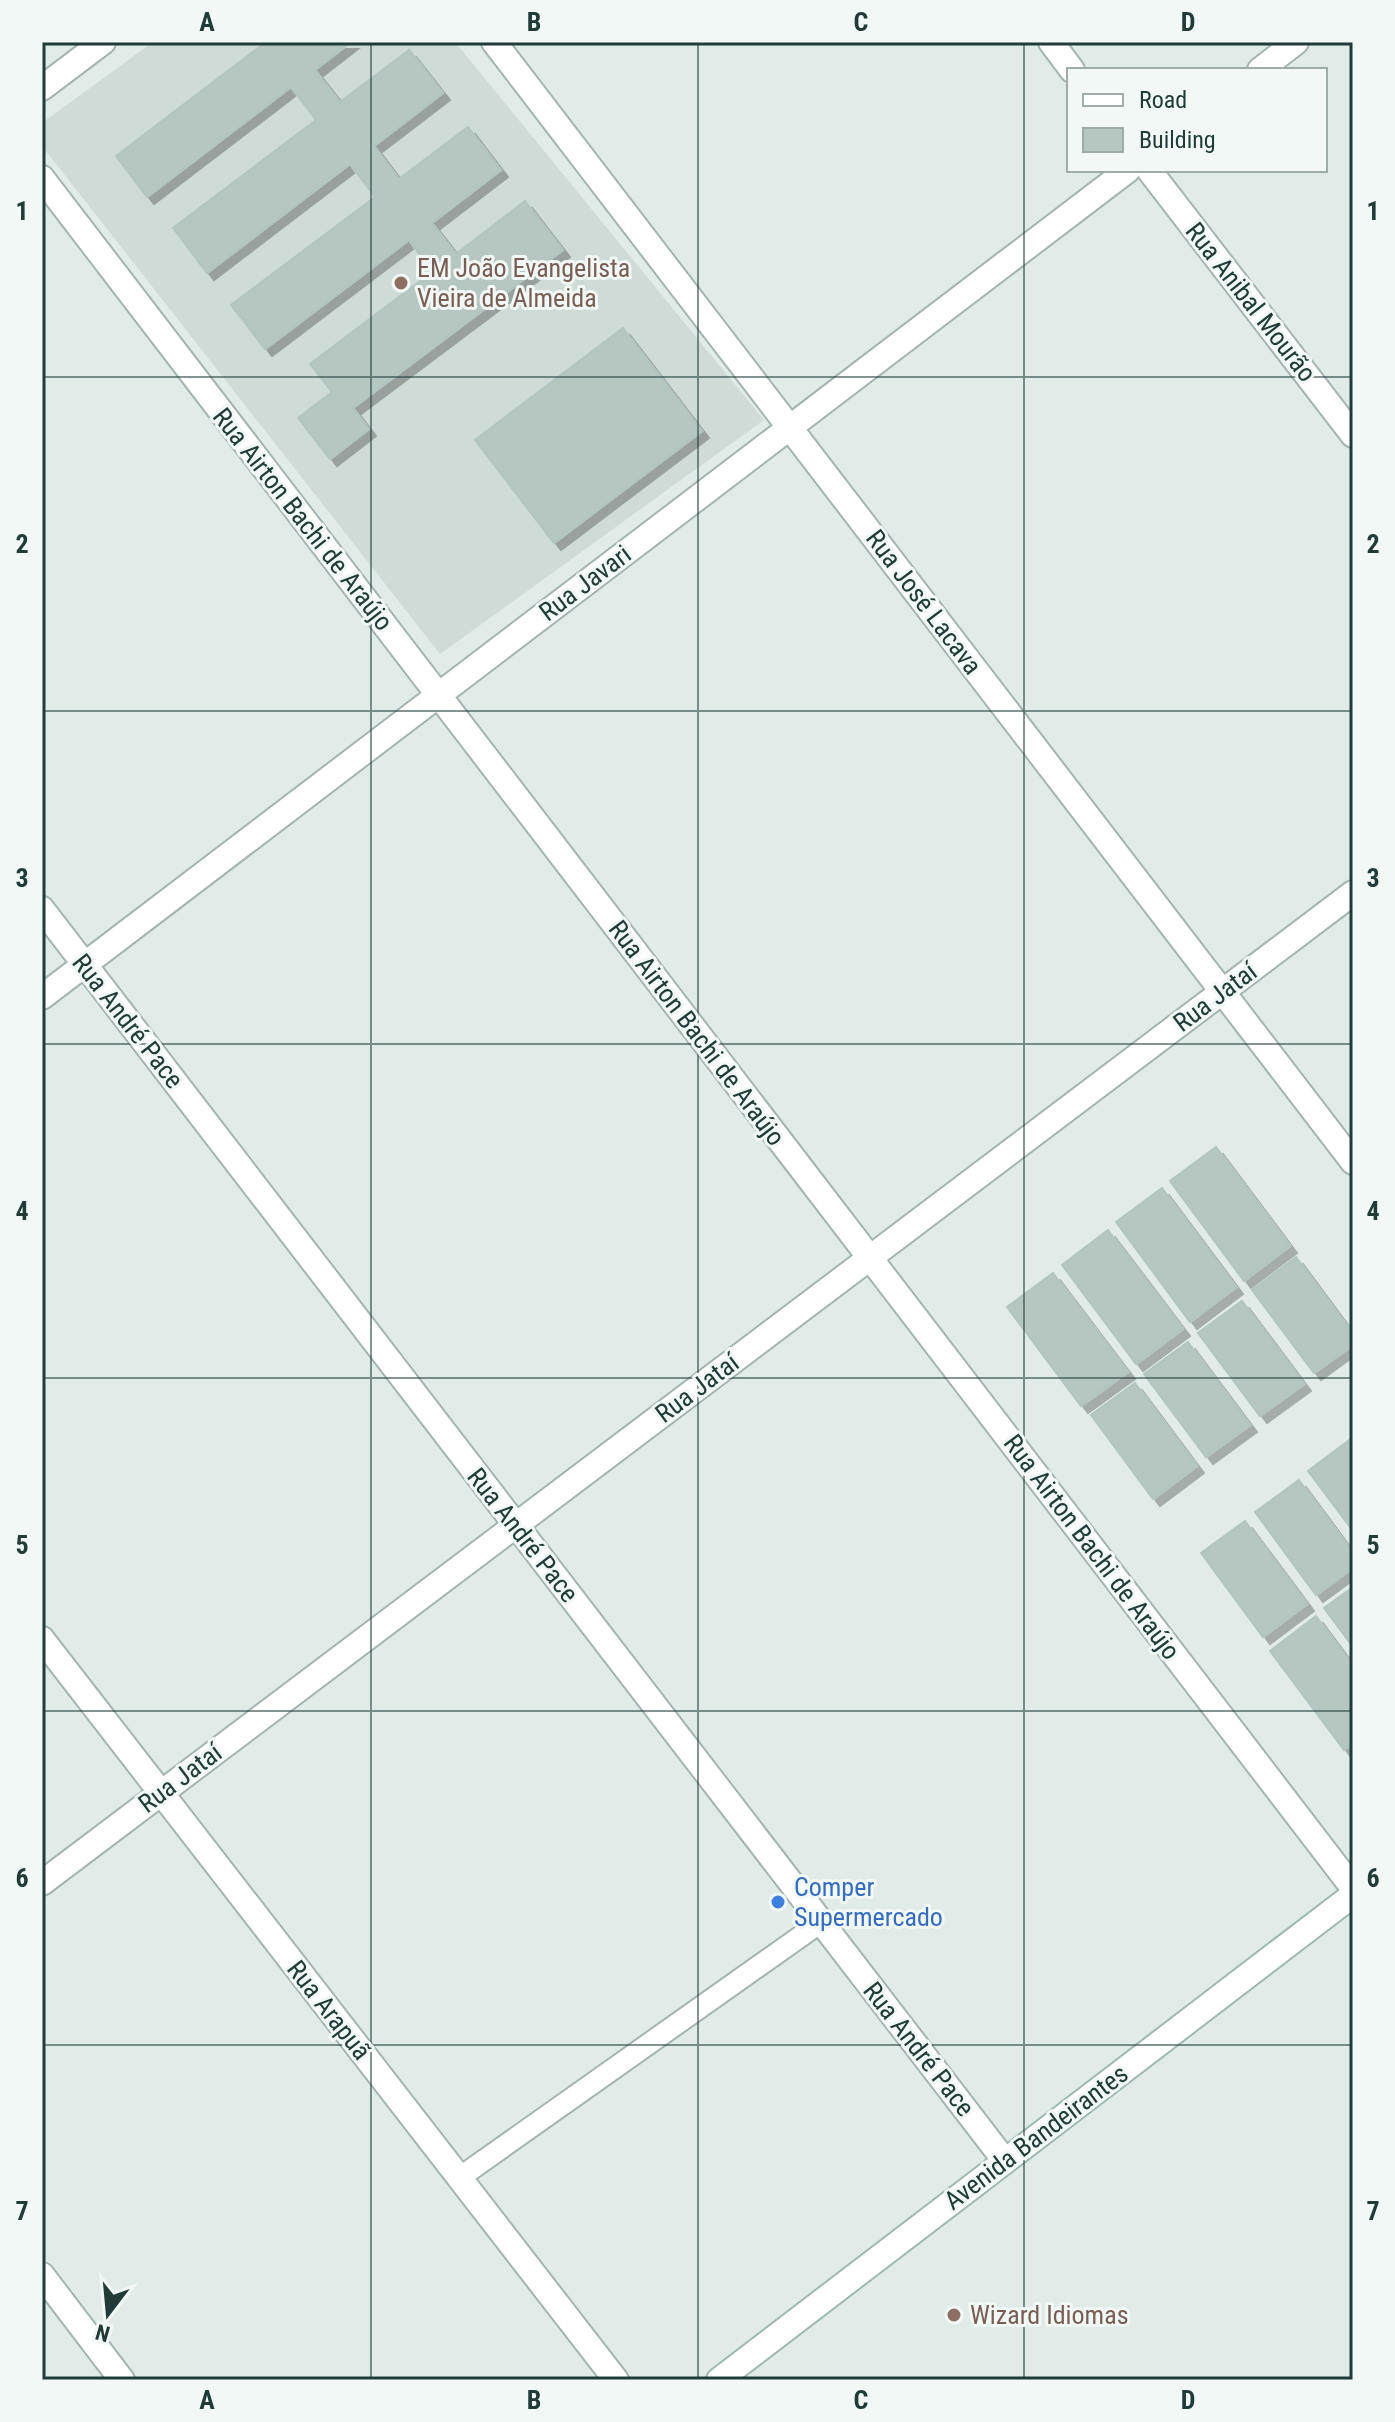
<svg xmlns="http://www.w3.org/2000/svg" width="1395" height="2422" font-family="'Roboto Condensed',sans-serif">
	<defs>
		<filter id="shadow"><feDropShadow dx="7" dy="7" stdDeviation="0" flood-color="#0004"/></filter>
	</defs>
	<rect width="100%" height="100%" fill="#e1ece8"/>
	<path fill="#cfdbd7" d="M153 42H455L764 420 440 654 42 146V123Z"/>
	<path fill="#b6c6c1" stroke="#b3c5c0" stroke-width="2" filter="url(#shadow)" d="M266 42H351L315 70 340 102 409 50 443 93 374 146 399 179 468 127 501 170 432 223 456 254 525 201 563 250 353 408 369 429 330 459 298 418 332 392 310 364 432 272 409 240 265 349 231 305 375 197 350 164 207 273 173 228 316 120 291 87 147 197 116 156Z
		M623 328 702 431 554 543 475 440Z
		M1216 1147 1290 1246 1244 1281 1170 1181Z
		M1162 1188 1236 1287 1190 1322 1116 1222Z
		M1108 1230 1183 1329 1136 1364 1062 1265Z
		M1296 1257 1353 1334V1345L1314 1373 1252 1290Z
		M1053 1273 1128 1372 1081 1406 1007 1307Z
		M1242 1301 1304 1384 1260 1416 1198 1333Z
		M1188 1342 1250 1425 1206 1457 1144 1374Z
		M1135 1383 1197 1466 1153 1499 1091 1415Z
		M1352 1438 1353 1440V1531L1308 1471Z
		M1299 1480 1353 1553V1568L1316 1595 1255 1512Z
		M1245 1521 1307 1604 1263 1637 1201 1553Z
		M1353 1587V1647L1324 1608Z
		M1316 1616 1353 1666V1743L1344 1750 1270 1651Z"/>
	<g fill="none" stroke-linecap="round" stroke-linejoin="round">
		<g stroke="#a4b4b0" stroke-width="24">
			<path id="lane" d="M459 2178 821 1922"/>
		</g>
		<g stroke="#a4b4b0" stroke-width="28">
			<path id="street" d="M494 42 1353 1162
				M1051 42 1072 70
				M1260 70 1296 42
				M42 88 103 42
				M1149 170 1353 435
				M42 178 1353 1888
				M42 909 1005 2161
				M42 997 1128 170
				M42 1639 616 2380
				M42 1883 1353 893
				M42 2275 122 2380"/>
		</g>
		<g stroke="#9fb8b2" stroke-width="28">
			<path id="secondary" d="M719 2380 1353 1895"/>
		</g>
		<use href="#lane" stroke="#fff" stroke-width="20"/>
		<use href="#street" stroke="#fff" stroke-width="24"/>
		<use href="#secondary" stroke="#fff" stroke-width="24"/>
	</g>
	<path fill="none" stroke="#213c38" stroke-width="2" stroke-opacity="0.55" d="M371 42V2380M698 42V2380M1024 42V2380M42 377H1353M42 711H1353M42 1044H1353M42 1378H1353M42 1711H1353M42 2045H1353"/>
	<g fill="#8d6e63" stroke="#f1f8f5" stroke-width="3">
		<circle cx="401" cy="283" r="8"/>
		<circle cx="954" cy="2315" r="8"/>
	</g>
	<circle fill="#3f7fe0" stroke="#f1f8f5" stroke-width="3" cx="778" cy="1902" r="8"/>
	<g text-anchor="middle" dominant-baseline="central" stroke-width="6" stroke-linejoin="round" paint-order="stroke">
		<g font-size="26" fill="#785e54" stroke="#f1f8f5" text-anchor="start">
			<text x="417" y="268">EM João Evangelista<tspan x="417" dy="30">Vieira de Almeida</tspan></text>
			<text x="970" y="2315">Wizard Idiomas</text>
		</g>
		<g font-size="26" fill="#213c38" stroke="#f1f8f5">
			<text transform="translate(1251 302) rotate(52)">Rua Anibal Mourão</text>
			<text transform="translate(303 519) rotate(52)">Rua Airton Bachi de Araújo</text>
			<text transform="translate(585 583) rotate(-37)">Rua Javari</text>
			<text transform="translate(924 602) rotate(53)">Rua José Lacava</text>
			<text transform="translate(1215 997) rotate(-37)">Rua Jataí</text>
			<text transform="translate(128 1021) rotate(52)">Rua André Pace</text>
			<text transform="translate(697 1033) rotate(53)">Rua Airton Bachi de Araújo</text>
			<text transform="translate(697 1388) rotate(-37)">Rua Jataí</text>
			<text transform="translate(523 1535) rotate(52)">Rua André Pace</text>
			<text transform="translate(1092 1547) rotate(53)">Rua Airton Bachi de Araújo</text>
			<text transform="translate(180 1778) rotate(-37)">Rua Jataí</text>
			<text transform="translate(329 2010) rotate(52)">Rua Arapuã</text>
			<text transform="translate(919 2049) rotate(52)">Rua André Pace</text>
			<text transform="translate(1036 2137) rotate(-37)">Avenida Bandeirantes</text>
		</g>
		<g font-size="26" fill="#366cbe" stroke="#f1f8f5" text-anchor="start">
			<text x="794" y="1887">Comper<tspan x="794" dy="30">Supermercado</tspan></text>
		</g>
	</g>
	<rect width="1395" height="2422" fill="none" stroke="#f1f8f5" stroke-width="88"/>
	<rect x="1067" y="68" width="260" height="104" fill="#f1f8f5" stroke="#9eada9" stroke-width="2"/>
	<rect x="1083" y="94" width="40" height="12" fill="#ffffff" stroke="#9eada9" stroke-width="2"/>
	<text x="1139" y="108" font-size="24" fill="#213c38">Road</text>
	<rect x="1083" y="128" width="40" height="24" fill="#b6c6c1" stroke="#9eada9" stroke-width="2"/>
	<text x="1139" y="148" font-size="24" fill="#213c38">Building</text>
	<g transform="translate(108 2314) rotate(196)" stroke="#f1f8f5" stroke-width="6" paint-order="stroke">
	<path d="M0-6L14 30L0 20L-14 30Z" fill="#213c38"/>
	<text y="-12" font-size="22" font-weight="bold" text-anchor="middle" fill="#213c38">N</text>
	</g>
	<rect x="44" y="44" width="1307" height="2334" fill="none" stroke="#213c38" stroke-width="3"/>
	<g font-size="26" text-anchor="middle" font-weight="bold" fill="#213c38">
		<text x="207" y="31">A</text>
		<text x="534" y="31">B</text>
		<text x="861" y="31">C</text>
		<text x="1188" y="31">D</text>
		<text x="22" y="220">1</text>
		<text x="1373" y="220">1</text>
		<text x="22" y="553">2</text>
		<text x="1373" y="553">2</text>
		<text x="22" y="887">3</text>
		<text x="1373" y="887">3</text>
		<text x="22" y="1220">4</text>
		<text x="1373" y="1220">4</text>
		<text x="22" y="1554">5</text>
		<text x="1373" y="1554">5</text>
		<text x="22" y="1887">6</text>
		<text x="1373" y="1887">6</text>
		<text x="22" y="2220">7</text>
		<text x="1373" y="2220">7</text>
		<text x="207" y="2409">A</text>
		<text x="534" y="2409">B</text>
		<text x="861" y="2409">C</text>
		<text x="1188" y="2409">D</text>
	</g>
</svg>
